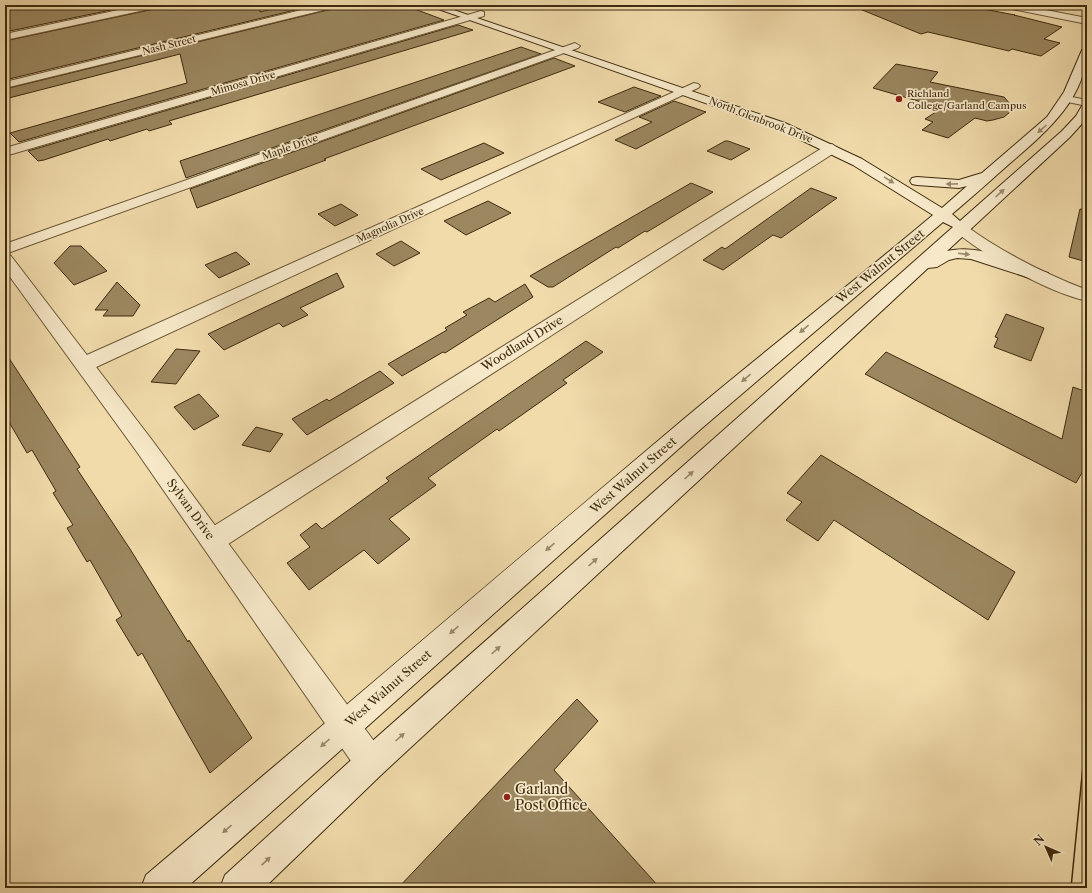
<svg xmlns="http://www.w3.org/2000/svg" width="1092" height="893" font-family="'Libre Caslon Text',serif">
	<rect width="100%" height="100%" fill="#f1dbab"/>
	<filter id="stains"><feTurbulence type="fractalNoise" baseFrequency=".005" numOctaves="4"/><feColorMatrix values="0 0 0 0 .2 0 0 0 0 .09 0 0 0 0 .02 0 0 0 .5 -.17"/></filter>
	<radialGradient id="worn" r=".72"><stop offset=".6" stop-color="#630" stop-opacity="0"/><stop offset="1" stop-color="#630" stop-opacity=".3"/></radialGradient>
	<path fill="#9b8760" stroke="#3e2b0e" d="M5 5H135L5 32Z
		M159 5H260V12L289 5H316L5 80V41L154 9Z
		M338 5H404L444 20 19 142 10 133 187 83 180 54 5 99V89L336 8Z
		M850 5H962L1015 15H1014L1062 27 1044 39 1060 43 1041 56 1012 49 1009 51 928 32 921 34Z
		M458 25 473 30 169 121 172 124 149 131 147 129 110 141 108 139 44 160 38 161 28 151Z
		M521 47 541 54 186 178 180 161Z
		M554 58 575 66 324 159 326 160 197 208 190 189Z
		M896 64 938 72 930 82 1004 97 1011 105 1010 112 1004 117 993 120 987 121 975 118 948 138 922 130 933 122 925 119 942 108 873 88Z
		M634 87 661 96 625 112 598 102Z
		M674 101 706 112 636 149 615 140 652 122 639 117Z
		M725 141H728L750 149 731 160 707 151Z
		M484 143 504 153 441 180 421 169Z
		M691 183 713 192 647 232 645 231 618 248 616 247 553 287H548L530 276Z
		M811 188 837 198 781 238 773 235 723 270 703 260 722 247 725 249Z
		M488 201 511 213 466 235 444 221Z
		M341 204 358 215 335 226 318 214Z
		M1080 209 1087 210V262L1069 257Z
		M401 241 420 253 394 266 376 254Z
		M70 246H81L107 271 74 285 54 263Z
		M236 252 250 264 219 278 205 265Z
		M337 273 344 287 300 308 308 315 283 327 279 323 224 350 208 334Z
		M117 282 140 305 133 316H103L108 310H95Z
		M525 284 533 297 445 353 443 352 402 376 388 364 447 330 445 328 467 315 463 312 489 298 495 302Z
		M1006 314 1044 328 1031 361 994 347 998 338 995 337Z
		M586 341 603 352 563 380 567 383 499 431 497 429 428 478 436 485 389 519 410 539 378 564 364 550 309 590 287 563 310 547 300 535 316 523 322 529 389 481 386 478Z
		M176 349 200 351 176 384 151 382Z
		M5 352 80 467 77 469 130 549 188 642 189 640 252 738 210 773 142 653 138 656 116 620 122 616 90 560 87 562 67 528 73 525 53 493 56 491 32 450 27 453 5 415Z
		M886 352 1062 439 1073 387 1087 392V464L1076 483 865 374Z
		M380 371 394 383 307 435 292 419 327 399 329 401Z
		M199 394 219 416 194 430 174 407Z
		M256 427 283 434 270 452 242 445Z
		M821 455 1015 572 988 620 834 520 818 541 786 520 802 502 787 493Z
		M577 699 598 721 554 770 660 888H398Z"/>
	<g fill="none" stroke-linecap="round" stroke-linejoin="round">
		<g stroke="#6b5735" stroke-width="2">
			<path id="minor" d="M142 5H158L154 8 5 40V34Z
				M322 5H337L336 7 5 88V82Z
				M481 11 484 12V16L5 156V148Z
				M575 43 580 46 578 48 5 254V244Z
				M694 83 698 84 700 86 698 88 92 369 85 371 78 369 75 364 78 359Z
				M1067 96 1087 100V106L1063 101 1061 99Z
				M832 144 838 148 837 151 222 548 213 551 204 548 201 540 204 532 827 145Z"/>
		</g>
		<g stroke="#6b5735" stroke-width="2">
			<path id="tertiary" d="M1003 5H1020L1087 18V24L1007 8Z
				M961 224 966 226C1003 253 1044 273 1087 290V301C1045 291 990 259 956 232L953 229 956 226Z
				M5 254 11 256 152 440 382 752 387 763 382 774 371 779 360 774 137 452 5 270Z"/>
		</g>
		<g stroke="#3e2b0e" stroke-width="2">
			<path id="secondary" d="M427 5H439L785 123 862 159 942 208 967 186 959 188 917 185 912 184 910 181 912 178 917 177 959 180 982 173 1047 117 1064 92 1082 50 1087 47C1087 99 1045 133 1009 164 990 181 971 198 952 214L960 221 1062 131 1076 116 1083 104 1087 102V118L1070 137 947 251C982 243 1016 263 1048 273L1050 277 1048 281 1042 282 971 259 957 258 949 260 937 267 928 268 382 774 264 888H220L225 875 360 752 953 227 943 222 702 428 186 888H141L146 875C326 723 505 569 685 418 767 349 851 284 933 215L853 165 776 128Z"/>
		</g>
		<use href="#minor" fill="#f6e8c8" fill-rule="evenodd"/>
		<use href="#tertiary" fill="#f6e8c8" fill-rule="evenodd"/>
		<use href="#secondary" fill="#f6e8c8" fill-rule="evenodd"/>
		<path stroke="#3e2b0e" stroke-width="1.5" d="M1071 888 1087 725"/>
	</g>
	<defs><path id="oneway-solid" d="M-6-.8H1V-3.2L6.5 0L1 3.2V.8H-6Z"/></defs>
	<g fill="#9a8a6b">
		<use href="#oneway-solid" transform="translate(1042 129) rotate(138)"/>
		<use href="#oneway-solid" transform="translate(889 180) rotate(32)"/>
		<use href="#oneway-solid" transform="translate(952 184) rotate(179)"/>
		<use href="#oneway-solid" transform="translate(1000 193) rotate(-42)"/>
		<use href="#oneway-solid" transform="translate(964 254) rotate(7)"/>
		<use href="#oneway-solid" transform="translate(804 329) rotate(140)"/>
		<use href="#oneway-solid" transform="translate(746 378) rotate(140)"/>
		<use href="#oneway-solid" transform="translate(689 475) rotate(-42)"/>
		<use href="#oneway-solid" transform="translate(550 547) rotate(139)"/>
		<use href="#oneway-solid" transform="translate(593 562) rotate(-42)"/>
		<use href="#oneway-solid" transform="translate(454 630) rotate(139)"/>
		<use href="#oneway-solid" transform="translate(496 650) rotate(-42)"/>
		<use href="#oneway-solid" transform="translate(400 737) rotate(-42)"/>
		<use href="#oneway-solid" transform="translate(325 743) rotate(139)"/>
		<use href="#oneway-solid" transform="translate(227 829) rotate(139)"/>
		<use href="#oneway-solid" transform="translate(266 861) rotate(-43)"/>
	</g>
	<g fill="#8f2418" stroke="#f6e8c8" stroke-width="1.5">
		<circle cx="899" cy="99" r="4"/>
		<circle cx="507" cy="797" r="4"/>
	</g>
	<g text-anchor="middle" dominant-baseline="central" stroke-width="3.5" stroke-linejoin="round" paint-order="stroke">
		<g font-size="10" fill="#3e2b0e" stroke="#f6e8c8">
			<text transform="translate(169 45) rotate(-14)">Nash Street</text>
			<text transform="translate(243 83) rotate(-16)">Mimosa Drive</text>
			<text transform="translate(761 120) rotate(21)">North Glenbrook Drive</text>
			<text transform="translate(290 147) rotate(-20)">Maple Drive</text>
			<text transform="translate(390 225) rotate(-24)">Magnolia Drive</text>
		</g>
		<g font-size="10" fill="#3e2b0e" stroke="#f6e8c8" text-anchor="start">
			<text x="907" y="93">Richland<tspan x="907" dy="12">College/Garland Campus</tspan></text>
		</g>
		<g font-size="12" fill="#3e2b0e" stroke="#f6e8c8">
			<text transform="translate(880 266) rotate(-39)">West Walnut Street</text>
			<text transform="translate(522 343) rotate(-32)">Woodland Drive</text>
			<text transform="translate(633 475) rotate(-41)">West Walnut Street</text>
			<text transform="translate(191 509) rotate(54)">Sylvan Drive</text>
			<text transform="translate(388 688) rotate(-41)">West Walnut Street</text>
		</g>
		<g font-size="14" fill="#3e2b0e" stroke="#f6e8c8" text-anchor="start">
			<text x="515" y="789">Garland<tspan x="515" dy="16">Post Office</tspan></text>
		</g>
	</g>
	<rect width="1092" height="893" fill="none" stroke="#f1dbab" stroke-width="20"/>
	<rect x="6" y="6" width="1080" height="881" fill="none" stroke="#3e2b0e" stroke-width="2"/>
	<rect x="10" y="10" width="1072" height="873" fill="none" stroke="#3e2b0e"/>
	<g transform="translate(1046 847) rotate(315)" stroke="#f6e8c8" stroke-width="3" paint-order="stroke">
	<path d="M0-3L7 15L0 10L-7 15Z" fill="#3e2b0e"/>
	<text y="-6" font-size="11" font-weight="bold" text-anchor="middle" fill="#3e2b0e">N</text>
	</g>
	<rect width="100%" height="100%" filter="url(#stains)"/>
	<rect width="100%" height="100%" fill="url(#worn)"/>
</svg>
